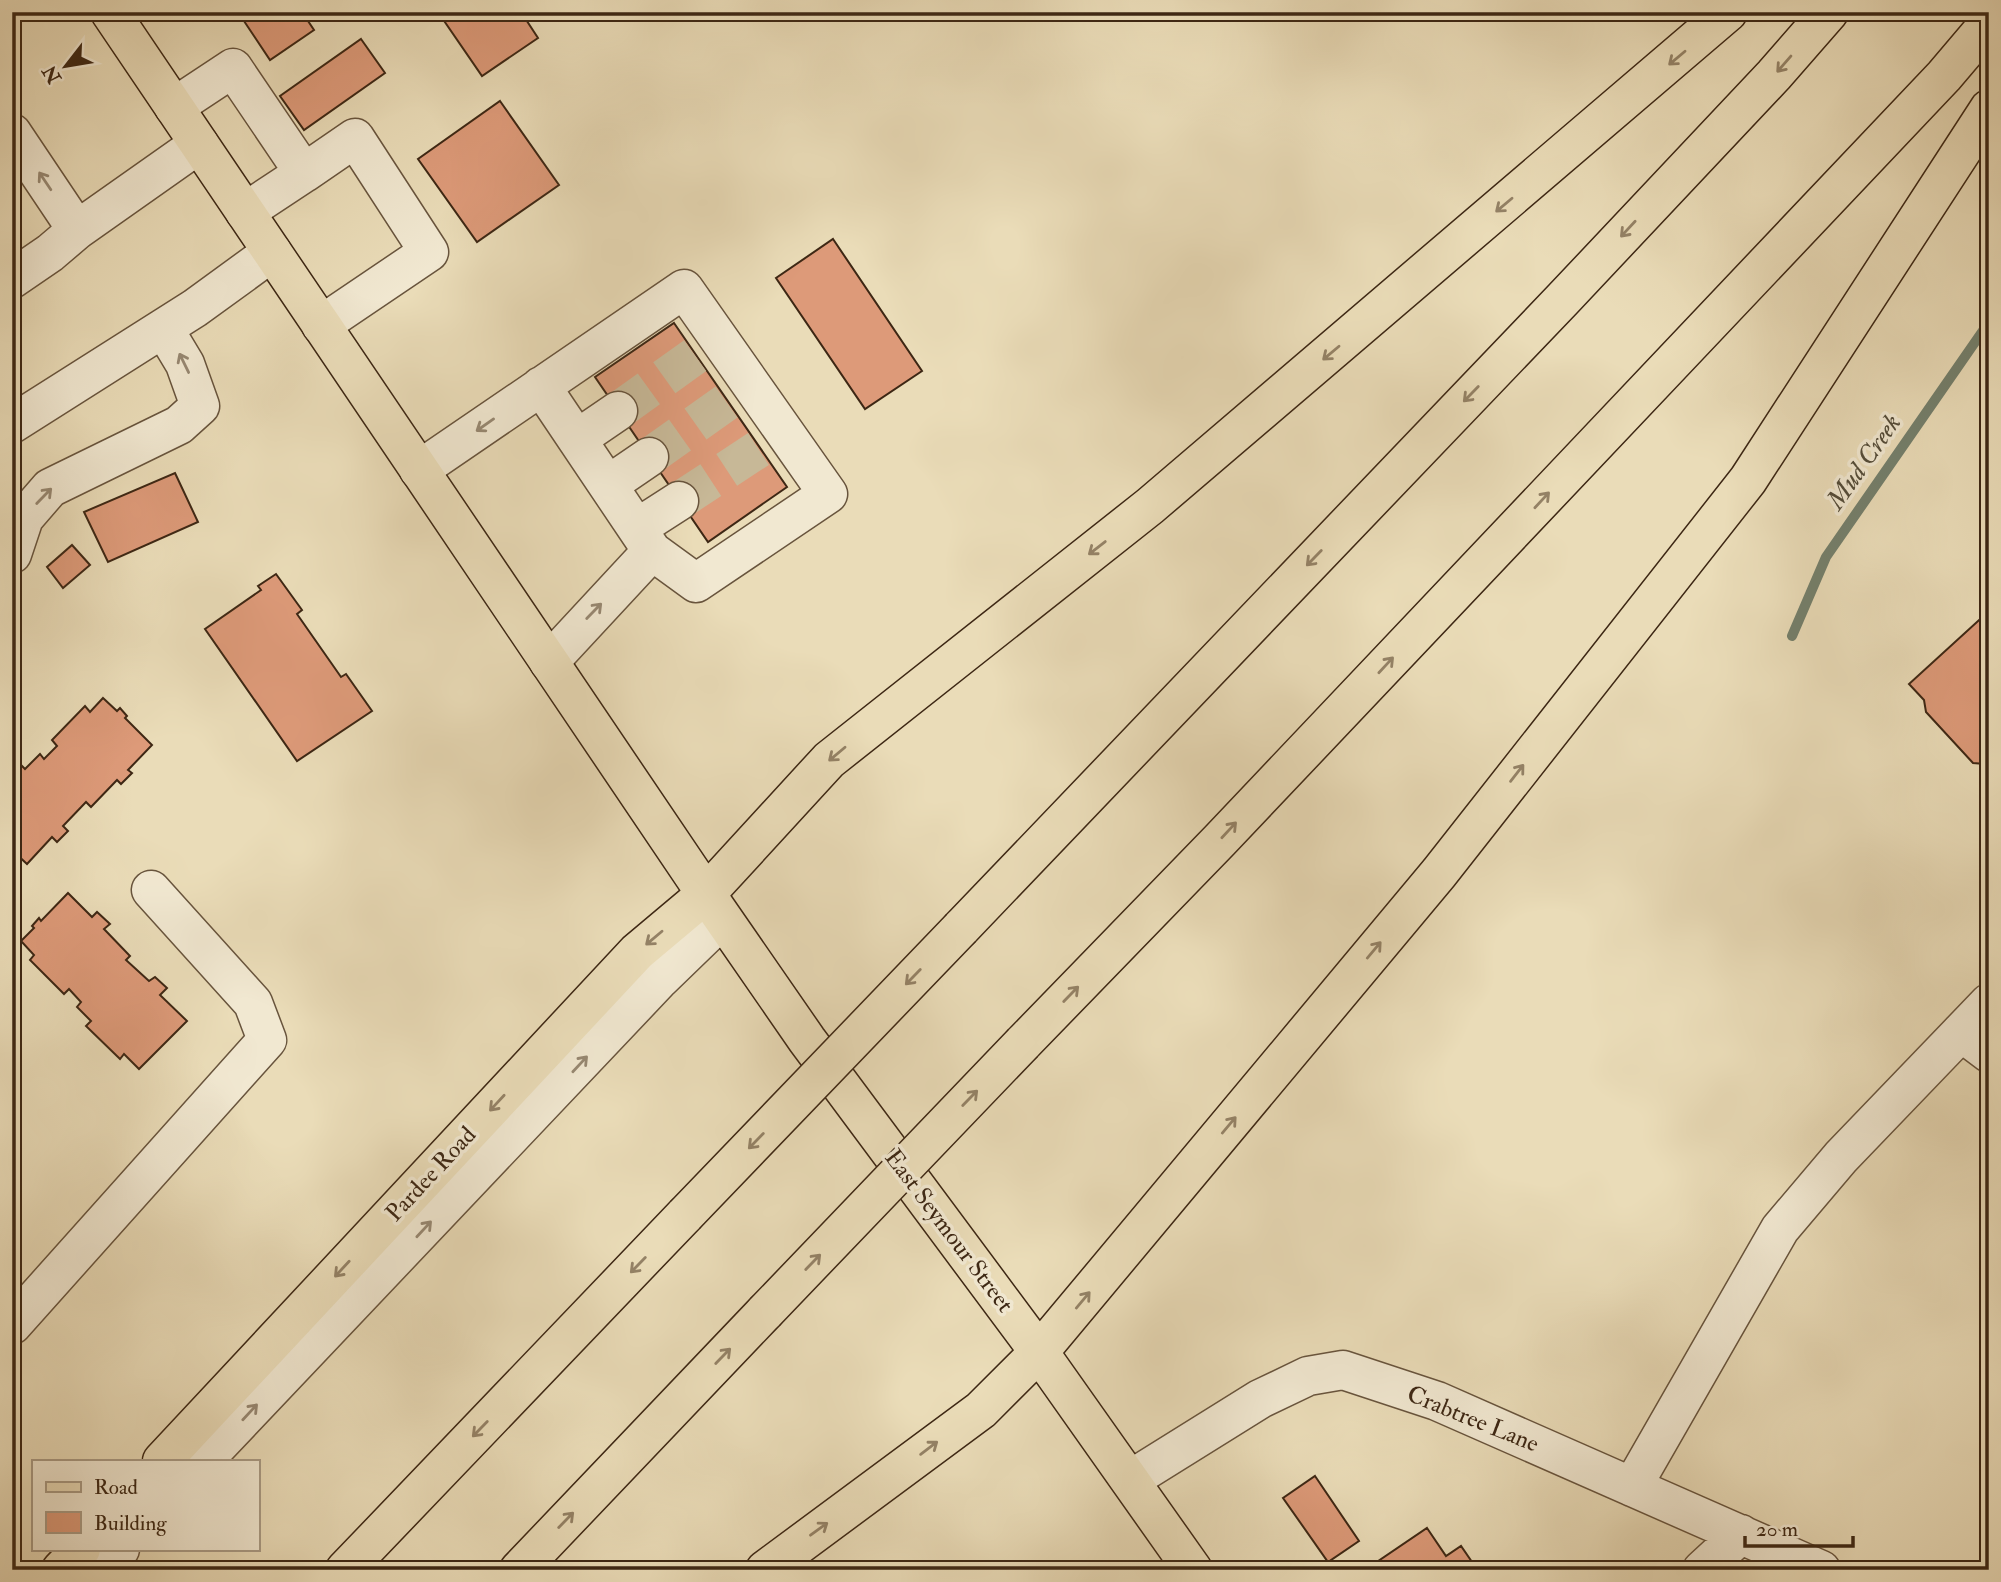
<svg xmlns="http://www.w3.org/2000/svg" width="2001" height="1582" font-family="'IM FELL Double Pica',serif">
	<rect width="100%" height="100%" fill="#eadcb8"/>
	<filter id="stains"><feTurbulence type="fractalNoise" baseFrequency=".00286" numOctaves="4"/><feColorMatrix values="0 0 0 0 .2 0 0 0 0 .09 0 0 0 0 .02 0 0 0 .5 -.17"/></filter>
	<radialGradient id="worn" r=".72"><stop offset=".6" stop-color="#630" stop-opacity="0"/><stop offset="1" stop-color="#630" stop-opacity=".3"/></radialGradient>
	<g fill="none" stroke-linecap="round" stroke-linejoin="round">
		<path stroke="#74806d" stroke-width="10" d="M1792 636 1826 557 1989 322"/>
	</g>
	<path fill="#dd9a79" stroke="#3d2714" stroke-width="2" d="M238 12H302L314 30 270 60Z
		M438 12H521L538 38 482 76Z
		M361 39 385 73 304 130 280 96Z
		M500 101 559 185 477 242 418 159Z
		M833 239 922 371 865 409 776 278Z
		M674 323 787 487 708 542 595 377Z
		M175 473 198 522 108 562 84 512Z
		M72 545 90 565 63 588 47 567Z
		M276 574 302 610 297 614 341 677 346 674 372 711 297 761 205 629 261 590 258 586Z
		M1989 611V768L1985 764 1973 763 1926 712 1924 700 1909 684Z
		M103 698 117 711 120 708 127 716 125 718 152 745 128 770 132 773 121 784 117 780 91 807 86 802 63 826 68 831 57 842 52 837 27 864 12 850V772L20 764 25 769 40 754 44 759 57 746 52 740 85 706 90 712Z
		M68 893 92 917 97 912 110 924 104 929 130 956 126 960 149 981 155 977 167 988 160 995 187 1021 139 1069 124 1054 120 1059 86 1026 91 1021 77 1007 81 1002 69 989 64 994 30 960 34 955 21 941 34 928 32 926 39 918 41 921Z
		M1315 1476 1359 1541 1328 1562 1283 1498Z
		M1427 1528 1446 1556 1461 1546 1472 1562 1461 1570H1365Z"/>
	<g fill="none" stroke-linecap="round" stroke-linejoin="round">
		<path stroke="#c7b897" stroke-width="38" stroke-dasharray="38 19" stroke-linecap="butt" d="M618 411 696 355
			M649 457 728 401
			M679 501 760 448"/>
		<g stroke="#68543d" stroke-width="41">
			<path id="minor" d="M174 107 233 68 304 173 245 212
				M12 133 77 230
				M304 173 355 138 429 252 321 325
				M12 279 50 253 77 230 199 144
				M12 424 195 308 272 252
				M577 439 618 411
				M419 470 684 289 828 494 696 583 652 551 541 386
				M608 485 649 457
				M637 528 679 501
				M12 554 24 518 50 488 179 425 200 406 185 364 164 329
				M549 662 652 551
				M1961 1032 1989 1053
				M12 1325 267 1040 253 1003 151 890
				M203 1461 660 979 722 919
				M1130 1480 1260 1399 1308 1376 1343 1370 1437 1401 1821 1570
				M1632 1487 1780 1229 1841 1157 1989 1003
				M101 1570 120 1549
				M1702 1570 1741 1534"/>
		</g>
		<g stroke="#3d2714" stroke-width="41">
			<path id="major" d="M110 12 706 894"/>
		</g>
		<g stroke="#3d2714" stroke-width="41">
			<path id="highway" d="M706 894 807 1040 1039 1352 1193 1570
				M961 928 1563 299 1774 75 1829 12
				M1023 1043 1220 840 1944 76 1989 23
				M162 1461 637 952 706 894 829 760 1150 506 1728 12
				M61 1570 81 1549
				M345 1570 685 1215
				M519 1570 765 1312
				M765 1570 981 1410 1039 1352 1439 873 1748 480 1989 109"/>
		</g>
		<use href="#minor" stroke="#f1e8d1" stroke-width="38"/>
		<use href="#major" stroke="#eadcb8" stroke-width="38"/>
		<use href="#highway" stroke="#eadcb8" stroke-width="38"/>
		<g stroke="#3d2714" stroke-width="41" stroke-linecap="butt">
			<path id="highway-bridge" d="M685 1215 961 928
				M765 1312 1023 1043"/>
		</g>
		<use href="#highway-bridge" stroke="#eadcb8" stroke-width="38"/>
	</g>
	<defs><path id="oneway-shaft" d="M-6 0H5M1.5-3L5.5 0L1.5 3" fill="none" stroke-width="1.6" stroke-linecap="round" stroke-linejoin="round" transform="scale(1.75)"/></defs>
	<g stroke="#948266">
		<use href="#oneway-shaft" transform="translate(1677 58) rotate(140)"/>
		<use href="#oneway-shaft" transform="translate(1784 64) rotate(131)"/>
		<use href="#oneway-shaft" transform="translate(1504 205) rotate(140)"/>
		<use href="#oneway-shaft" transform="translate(1628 229) rotate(133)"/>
		<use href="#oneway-shaft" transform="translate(1331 353) rotate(140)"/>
		<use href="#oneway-shaft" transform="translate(1471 394) rotate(134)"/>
		<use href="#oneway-shaft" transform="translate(1542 500) rotate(-47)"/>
		<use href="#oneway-shaft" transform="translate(1097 548) rotate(142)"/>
		<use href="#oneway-shaft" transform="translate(1314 558) rotate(134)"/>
		<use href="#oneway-shaft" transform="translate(1386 665) rotate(-47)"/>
		<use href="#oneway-shaft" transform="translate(837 754) rotate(140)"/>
		<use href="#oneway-shaft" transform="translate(1517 773) rotate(-52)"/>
		<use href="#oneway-shaft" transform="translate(1229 830) rotate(-47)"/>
		<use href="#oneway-shaft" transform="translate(654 938) rotate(140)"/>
		<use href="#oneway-shaft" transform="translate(1374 950) rotate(-50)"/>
		<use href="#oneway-shaft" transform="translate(913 977) rotate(134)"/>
		<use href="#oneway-shaft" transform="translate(1071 994) rotate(-46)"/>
		<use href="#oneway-shaft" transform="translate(970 1098) rotate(-46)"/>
		<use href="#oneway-shaft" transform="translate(497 1103) rotate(133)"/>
		<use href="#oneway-shaft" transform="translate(1229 1125) rotate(-50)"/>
		<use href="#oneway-shaft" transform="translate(756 1141) rotate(134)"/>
		<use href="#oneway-shaft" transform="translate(813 1262) rotate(-46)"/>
		<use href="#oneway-shaft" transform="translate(638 1265) rotate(134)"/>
		<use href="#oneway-shaft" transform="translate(342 1269) rotate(133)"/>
		<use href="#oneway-shaft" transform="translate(1083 1300) rotate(-50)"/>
		<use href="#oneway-shaft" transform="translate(723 1356) rotate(-46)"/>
		<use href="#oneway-shaft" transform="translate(480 1429) rotate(134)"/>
		<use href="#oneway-shaft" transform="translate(929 1448) rotate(-37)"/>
		<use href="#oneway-shaft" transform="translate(566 1520) rotate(-46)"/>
		<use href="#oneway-shaft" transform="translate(819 1529) rotate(-36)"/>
	</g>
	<g stroke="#978872">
		<use href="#oneway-shaft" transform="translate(45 181) rotate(-124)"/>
		<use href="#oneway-shaft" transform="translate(184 363) rotate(-116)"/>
		<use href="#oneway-shaft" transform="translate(485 425) rotate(145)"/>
		<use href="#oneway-shaft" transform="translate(44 496) rotate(-46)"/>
		<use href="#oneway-shaft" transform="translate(594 611) rotate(-46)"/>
		<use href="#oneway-shaft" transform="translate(580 1064) rotate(-47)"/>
		<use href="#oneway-shaft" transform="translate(424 1229) rotate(-47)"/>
		<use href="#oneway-shaft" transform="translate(250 1412) rotate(-47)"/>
	</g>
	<g text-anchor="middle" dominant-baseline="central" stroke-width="7" stroke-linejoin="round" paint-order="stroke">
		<g font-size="24" fill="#3d2714" stroke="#f1e8d1">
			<text transform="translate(431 1174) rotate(-47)">Pardee Road</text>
			<text transform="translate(949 1231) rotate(53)">East Seymour Street</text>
			<text transform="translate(1473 1419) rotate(22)">Crabtree Lane</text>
		</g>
		<g font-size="26" font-style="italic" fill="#544c39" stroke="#f1e8d1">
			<text transform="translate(1864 462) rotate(-55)">Mud Creek</text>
		</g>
	</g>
	<rect width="2001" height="1582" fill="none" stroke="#eadcb8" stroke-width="42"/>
	<rect x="14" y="14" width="1973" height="1554" fill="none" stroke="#3d2714" stroke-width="3.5"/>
	<rect x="21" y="21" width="1959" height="1540" fill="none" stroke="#3d2714" stroke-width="2"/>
	<rect x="32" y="1460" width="228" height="91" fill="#f1e8d1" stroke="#a99b85" stroke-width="2"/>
	<rect x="46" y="1482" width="35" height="10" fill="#eadcb8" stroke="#a99b85" stroke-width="2"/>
	<text x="94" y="1494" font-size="21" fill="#3d2714">Road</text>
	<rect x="46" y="1512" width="35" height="21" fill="#dd9a79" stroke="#a99b85" stroke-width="2"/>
	<text x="94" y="1530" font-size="21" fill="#3d2714">Building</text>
	<g transform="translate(66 66) rotate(239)" stroke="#f1e8d1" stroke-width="5" paint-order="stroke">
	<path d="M0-5L12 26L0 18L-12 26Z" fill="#3d2714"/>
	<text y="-10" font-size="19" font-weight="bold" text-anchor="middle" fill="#3d2714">N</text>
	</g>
	<path d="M1745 1536v10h108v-10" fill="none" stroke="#3d2714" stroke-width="3.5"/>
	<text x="1756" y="1536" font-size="21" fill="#3d2714" stroke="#f1e8d1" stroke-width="5" paint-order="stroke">20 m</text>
	<rect width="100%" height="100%" filter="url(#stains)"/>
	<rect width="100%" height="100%" fill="url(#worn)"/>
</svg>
